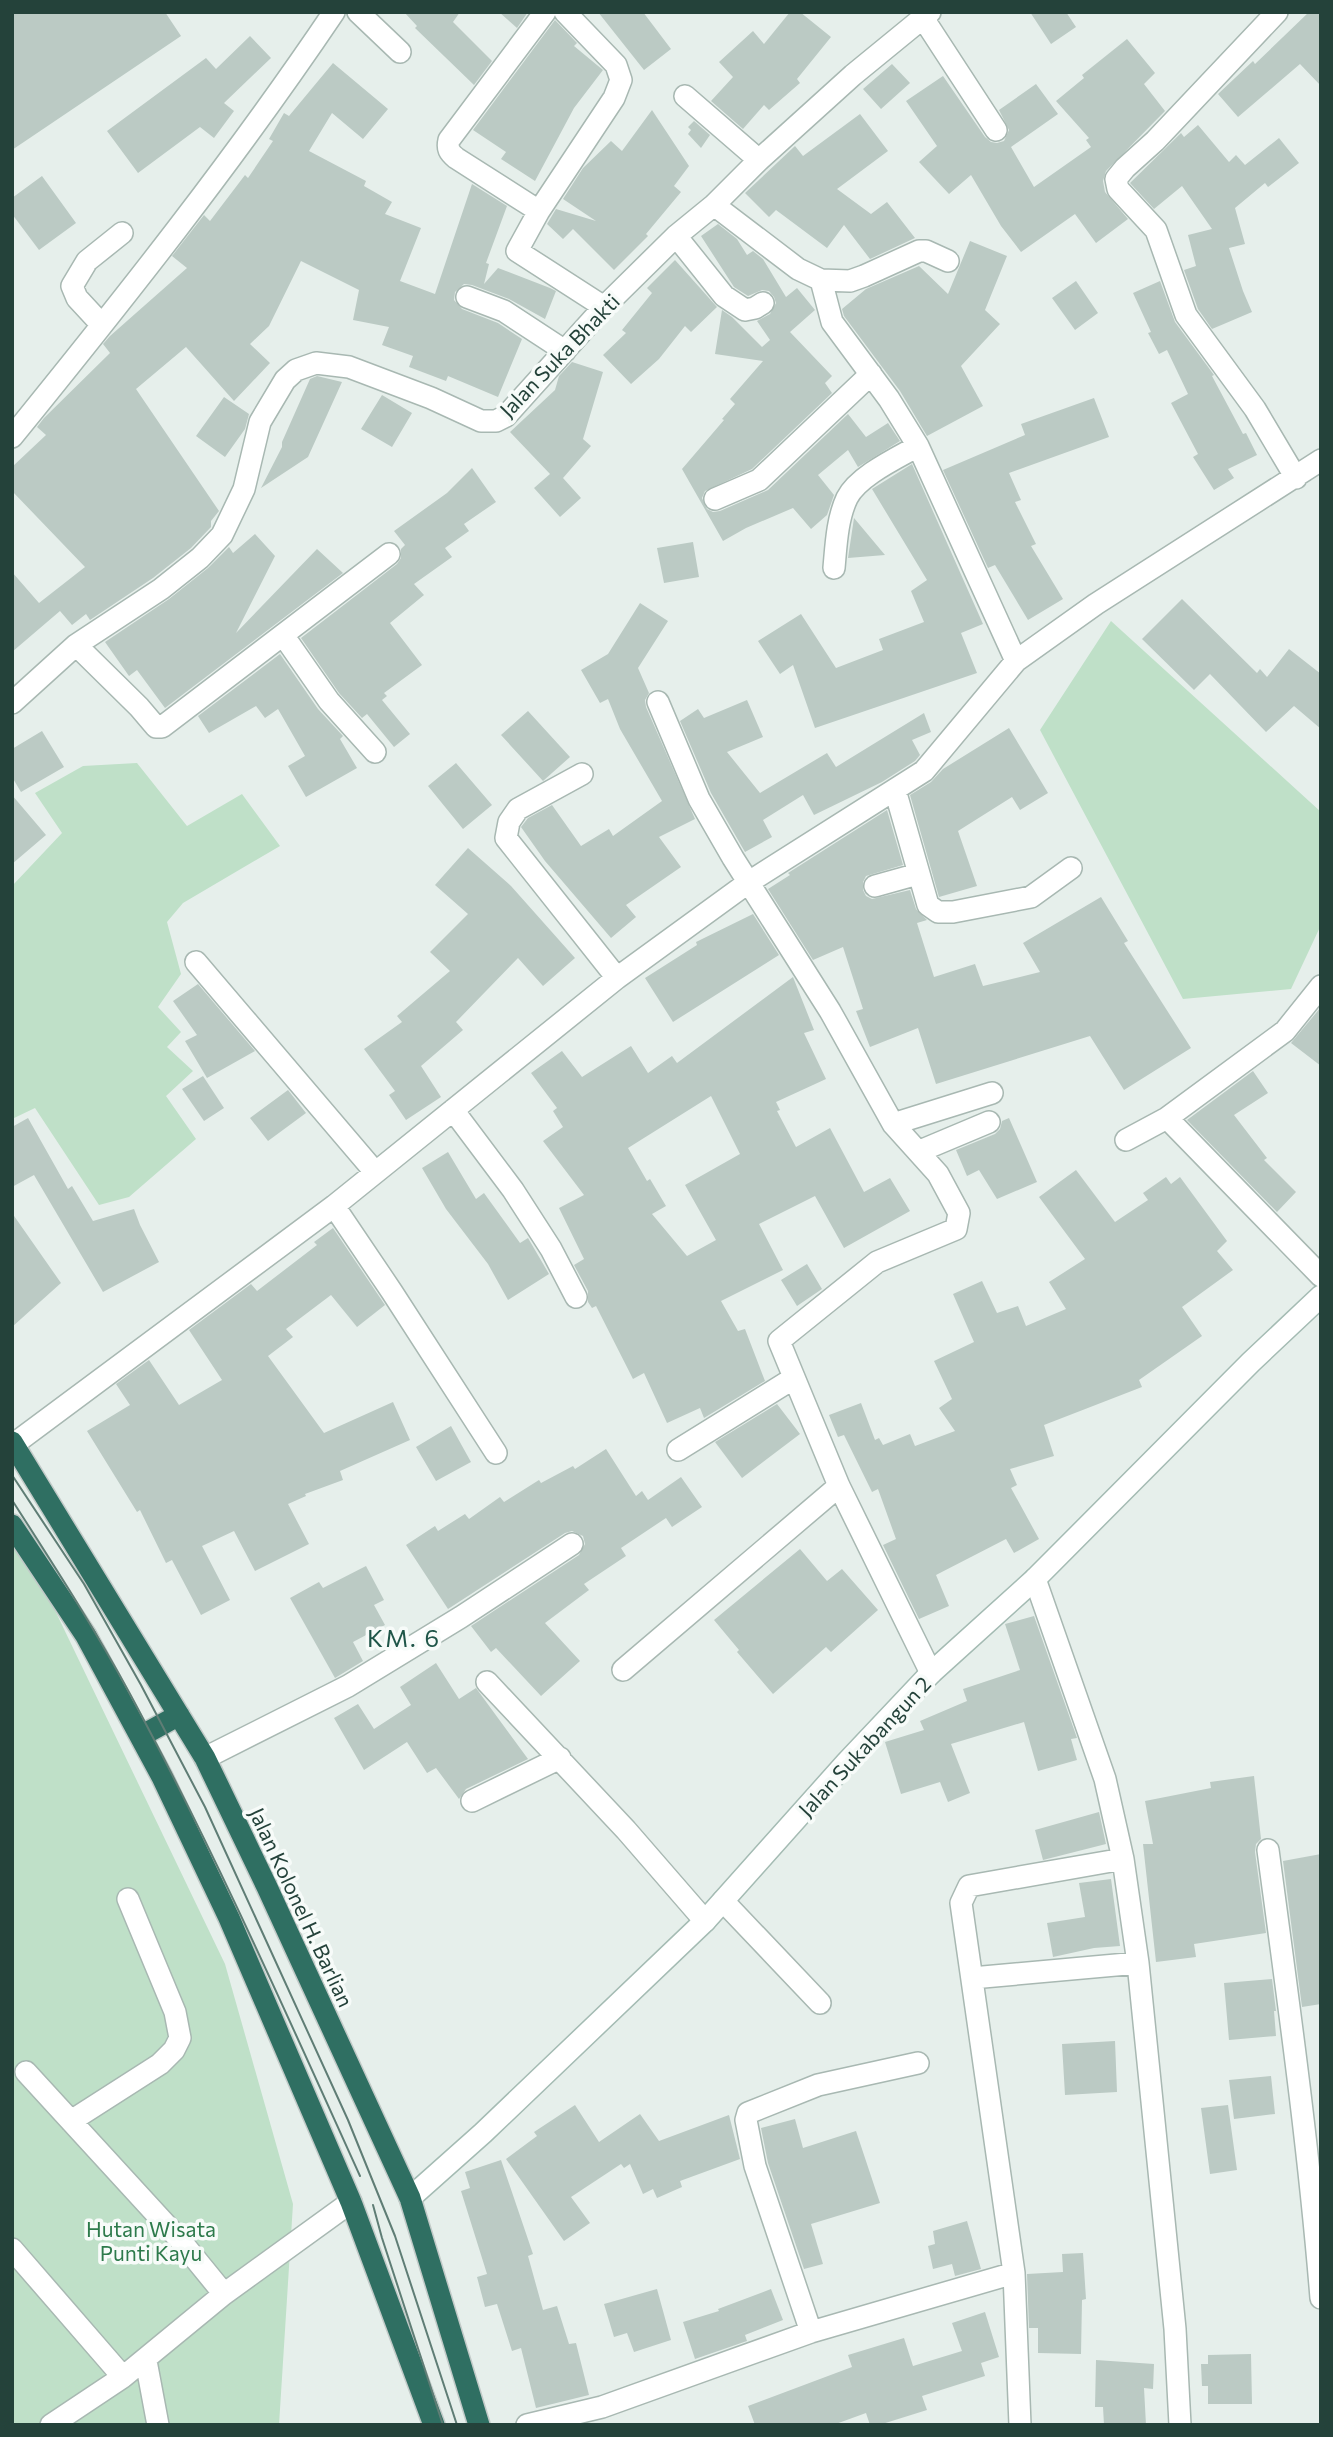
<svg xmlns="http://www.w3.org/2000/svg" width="1333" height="2437" font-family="Commissioner,sans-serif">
	<rect width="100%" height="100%" fill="#e6efeb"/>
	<path fill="#bfe0c8" d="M1111 621 1321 812V925L1291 989 1183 999 1040 730Z
		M137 763 187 826 242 794 280 846 183 903 167 922 181 974 158 1007 181 1032 167 1047 193 1071 166 1096 196 1139 129 1197 99 1205 35 1108 12 1119V886L62 833 35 793 83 766Z
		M12 1535 50 1600 225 1964 293 2204 279 2425H12Z"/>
	<path fill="#bbcac4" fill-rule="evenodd" d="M12 12H165L181 36 12 150Z
		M404 12H460L453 22 492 61 474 85 415 28 417 26Z
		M499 12H528L517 28Z
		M598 12H643L671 49 644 70Z
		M790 12H800L831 37 797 79 800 83 769 110 764 105 743 129 711 101 733 77 719 62 753 31 764 44Z
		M1030 12H1066L1076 27 1051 44Z
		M1309 12H1321V86L1300 64 1238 117 1218 94 1253 61 1255 64Z
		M555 20 577 43 574 46 603 70 574 108 535 181 501 159 506 152 473 130Z
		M250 36 271 58 224 103 234 111 214 138 200 127 138 173 107 131 206 58 216 69Z
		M1127 39 1155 73 1144 84 1165 111 1106 171 1103 181 1105 192 1128 219 1096 243 1075 214 1021 252 1001 226 971 175 949 194 919 162 937 146 906 101 943 76 985 137 991 142 997 143 1004 141 1009 130 999 110 1036 84 1058 114 1011 147 1034 187 1091 147 1086 140 1089 138 1056 101 1084 78 1082 75Z
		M333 63 388 109 363 139 332 113 309 151 366 181 364 186 392 202 385 214 421 228 400 281 435 294 472 184 507 206 486 263 489 264 484 284 498 268 550 288 556 291 545 319 509 299 472 285 464 284 455 292 454 300 462 309 498 323 522 339 498 397 448 376 446 381 409 367 413 356 382 345 389 327 353 320 359 290 301 261 269 326 250 344 270 363 234 401 186 347 136 389 219 511 211 521V527L191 548 153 578 90 620 86 614 72 625 60 611 12 652V572L39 603 85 567 12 491V467L46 435 37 427 44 418 110 353 103 344 110 336 187 268 172 256 204 215 210 221 245 175 248 178 273 141 269 139 284 113 289 116Z
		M892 64 910 83 881 109 863 89Z
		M652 110 689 166 674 186 681 192 646 234 648 236 614 270 573 229 563 239 547 224 556 209 596 221 563 199 583 168 611 141 622 151Z
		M860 114 888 151 837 189 871 214 887 202 915 238 870 259 844 225 827 248 776 210 769 217 745 193 795 146 803 156Z
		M694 121 710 135 701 148 688 134 691 130 688 127Z
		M1198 125 1229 162 1236 155 1245 165 1279 138 1299 163 1268 187 1265 183 1235 208 1245 244 1229 248 1243 291 1252 312 1212 329 1198 309 1184 270 1196 266 1188 235 1212 229 1182 186 1154 209 1130 183 1181 133 1184 137Z
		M42 176 76 223 39 250 12 214V198Z
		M718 224 737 239 747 255 753 251 763 259 786 297 797 288 815 310 790 332 832 376 825 383 832 393 752 469 705 491 702 498 707 509 713 512 720 511 768 490 848 414 866 437 888 423 900 441 858 467 848 450 818 475 834 495 827 515 811 529 793 508 746 528 723 541 682 469 724 420 722 419 735 404 730 399 763 361 715 354 722 310 732 317 762 347 770 340 757 321 770 314 776 303 774 297 769 291 762 290 748 296 734 287 701 236Z
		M970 241 1007 256 985 310 1000 324 961 366 983 406 927 436 900 391 844 316 842 309 866 289 919 266 948 294Z
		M675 260 717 307 691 332 685 326 659 359 631 384 603 355 626 333 622 330 652 293 647 288Z
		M1076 281 1098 313 1075 330 1052 298Z
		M1160 281 1175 322 1214 375 1212 376 1243 434 1246 433 1257 455 1228 469 1234 478 1214 490 1193 457 1198 454 1171 403 1188 394 1167 350 1159 354 1148 333 1151 332 1133 293Z
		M572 362 603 372 583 439 591 446 563 478 581 498 560 517 534 488 550 474 510 432 555 390 559 376Z
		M317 376 342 382 308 457 261 488 282 447V442L310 379Z
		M382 395 412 413 392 447 361 429Z
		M224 397 249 414 245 429 225 457 196 436Z
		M1094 398 1109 437 1009 473 1021 500 1015 502 1036 544 1031 546 1063 599 1028 620 995 565 988 568 943 470 1025 435 1021 424Z
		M912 464 983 624 961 633 977 673 815 728 793 665 780 674 758 641 801 614 836 668 883 650 879 639 924 622 911 591 927 580 872 489Z
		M472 468 496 502 464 524 469 531 445 548 452 557 414 584 424 595 390 623 422 665 384 693 387 696 382 700 410 734 394 747 367 714 362 718 339 693 301 638 397 564 401 558V549L405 545 394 531 447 493Z
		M854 518 885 555 848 558Z
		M255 534 275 556 236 633 317 549 343 573 165 708 137 670 129 676 105 642 169 599 208 568 229 547 233 553Z
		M693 542 699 577 664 583 657 548Z
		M1182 599 1257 673 1260 669 1267 677 1289 649 1321 674V729L1294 706 1266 732 1210 674 1194 690 1142 639Z
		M640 603 668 621 638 668 649 693 645 700 646 707 695 819 659 837 681 867 626 905 636 917 611 938 545 861 521 827 528 818 552 805 581 846 609 829 613 836 662 801 620 729 608 699 600 703 581 670 608 654Z
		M280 654 318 709 343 736 340 739 357 768 306 797 288 766 305 756 278 709 265 718 256 706 209 733 198 716Z
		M747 700 763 737 727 752 760 793 827 753 836 767 924 713 931 732 912 740 920 755 915 761 882 782 814 815 803 795 763 820 772 837 745 852 711 793 680 721 698 709 704 718Z
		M528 711 570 757 543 781 501 735Z
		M1009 728 1048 793 1020 810 1012 797 958 831 977 886 939 897 910 795 931 782 943 769Z
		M42 731 64 767 21 792 12 777V749Z
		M456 763 492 805 463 829 428 786Z
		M12 795 46 835 12 864Z
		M887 810 903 865 866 876 863 882V890L866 896 872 899 910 890 916 909 927 920 917 923 934 977 975 964 983 986 1040 972 1023 943 1101 897 1128 941 1124 943 1191 1048 1124 1090 1090 1036 936 1084 918 1028 870 1047 856 1011 863 1009 843 947 813 960 768 889 790 875 788 873Z
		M468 848 511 886 575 958 543 986 518 958 456 1022 463 1030 421 1066 441 1097 406 1120 389 1095 395 1091 364 1049 402 1022 397 1016 450 971 430 952 468 914 435 885Z
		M753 914 779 955 673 1022 645 978 697 945 696 942Z
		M793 977 814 1030 804 1033 826 1079 776 1102 780 1110 777 1111 796 1147 830 1128 864 1192 890 1178 910 1211 844 1248 815 1196 759 1224 783 1270 721 1301 738 1331 745 1329 765 1381 704 1418 700 1408 667 1423 644 1373 633 1379 596 1306 592 1308 588 1302V1291L574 1265 584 1259 559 1208 584 1195 543 1141 563 1127 553 1111 557 1108 531 1073 562 1051 582 1077 631 1046 648 1073 672 1056 677 1063ZM711 1096 740 1154 685 1185 716 1240 687 1256 652 1214 666 1206 650 1179 647 1181 628 1148Z
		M198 984 255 1051 207 1078 185 1041 197 1035 173 1001Z
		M1321 1007V1066L1291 1043Z
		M1253 1071 1268 1093 1234 1115 1267 1158 1264 1160 1296 1192 1277 1212 1187 1120Z
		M203 1076 224 1108 204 1121 182 1089Z
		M288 1090 306 1113 268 1141 250 1118Z
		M28 1118 68 1189 72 1186 93 1221 134 1209 140 1225 159 1262 103 1292 34 1175 12 1187V1127Z
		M1009 1118 1037 1182 997 1199 979 1170 967 1176 956 1150 995 1134 1000 1129 1002 1121Z
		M448 1152 476 1199 484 1193 520 1243 528 1238 549 1274 508 1300 488 1264 446 1209 422 1168Z
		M1076 1170 1115 1222 1148 1200 1143 1193 1166 1177 1171 1184 1180 1177 1227 1241 1217 1251 1233 1270 1182 1307 1202 1336 1139 1380 1142 1387 1044 1425 1054 1456 1010 1469 1017 1485 1011 1488 1039 1539 1014 1553 1006 1539 936 1575 949 1606 919 1619 883 1545 896 1539 878 1489 872 1492 844 1435 838 1437 829 1415 861 1403 875 1440 879 1438 883 1445 910 1434 915 1446 955 1431 939 1408 952 1399 934 1361 974 1342 953 1294 982 1281 997 1313 1018 1306 1026 1326 1066 1309 1049 1282 1085 1259 1039 1197Z
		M12 1213 61 1283 12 1327Z
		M333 1228 385 1305 357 1327 331 1295 286 1329 293 1337 268 1356 324 1433 393 1402 410 1440 340 1471 343 1480 305 1494 306 1496 288 1504 309 1544 255 1571 234 1531 202 1546 230 1600 201 1615 172 1560 166 1563 140 1510 137 1512 87 1431 130 1405 116 1384 149 1360 179 1405 222 1380 189 1330 251 1284 257 1291 317 1245 314 1242Z
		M807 1264 822 1289 797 1306 781 1280Z
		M777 1404 800 1434 742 1478 715 1442Z
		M451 1426 471 1462 436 1481 416 1447Z
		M606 1449 636 1496 642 1491 648 1500 681 1477 702 1507 672 1527 666 1518 621 1548 626 1556 584 1584 589 1590 545 1623 580 1661 541 1696 496 1648 491 1652 471 1626 579 1555 585 1544 583 1536 572 1531 565 1533 448 1609 406 1545 435 1526 438 1531 465 1514 469 1519 500 1497 504 1502 539 1480 541 1483 573 1466 575 1469Z
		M800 1549 827 1581 842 1569 878 1610 831 1652 826 1647 773 1694 737 1652 739 1650 714 1620Z
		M366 1566 384 1600 374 1605 385 1625 353 1642 363 1661 335 1678 290 1598 319 1582 323 1588Z
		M1034 1616 1077 1738 1071 1739 1077 1760 1038 1771 1024 1722 951 1744 970 1793 948 1802 940 1782 901 1794 885 1742 924 1730 920 1721 967 1701 963 1689 1020 1670 1005 1624Z
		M436 1663 459 1699 476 1688 528 1759 466 1789 459 1799 436 1768 427 1773 407 1742 364 1770 334 1718 358 1704 374 1729 411 1705 400 1687Z
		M1254 1776 1261 1839 1256 1844 1255 1852 1266 1933 1194 1944 1196 1957 1156 1962 1143 1844H1153L1145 1801 1211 1788 1210 1782Z
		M1099 1812 1106 1844 1043 1860 1035 1830Z
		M1321 1854V2004L1302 2007 1283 1861Z
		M1111 1879 1120 1946 1094 1948 1053 1957 1047 1923 1085 1917 1079 1883Z
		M1272 1979 1276 2011H1274L1276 2036 1229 2040 1224 1983Z
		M1115 2041 1117 2092 1065 2095 1062 2044Z
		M1271 2076 1275 2114 1234 2119 1229 2080Z
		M575 2105 599 2142 640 2114 659 2141 729 2115 740 2159 680 2181 682 2187 657 2198 653 2189 643 2194 630 2164 624 2168 621 2164 571 2197 590 2223 564 2241 506 2159 537 2136 534 2132Z
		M1228 2105 1237 2170 1210 2174 1201 2108Z
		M795 2119 803 2148 856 2131 880 2203 811 2224 823 2264 804 2269 768 2163 761 2128Z
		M501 2160 533 2254 528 2256 543 2310 557 2306 569 2344 576 2343 589 2395 536 2408 521 2348 512 2351 497 2304 485 2307 477 2277 487 2274 461 2191 470 2188 465 2172Z
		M967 2221 981 2269 955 2276 952 2264 933 2269 928 2246 935 2244 933 2231Z
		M1083 2253 1086 2299 1082 2300 1081 2354 1038 2353V2328H1029L1027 2274 1063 2272 1062 2254Z
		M657 2289 671 2340 634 2352 627 2333 614 2337 604 2304Z
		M771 2289 783 2320 745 2335 747 2341 695 2359 683 2322 719 2311 718 2309Z
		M985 2312 999 2357 981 2363 985 2376 922 2396 927 2410 879 2425H870L866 2413 833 2425H755L748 2406 852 2367 848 2355 904 2338 913 2366 962 2351 952 2323Z
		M1251 2354 1252 2404H1208V2386H1202L1201 2364H1208V2355Z
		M1096 2360 1154 2364 1153 2389 1144 2388 1146 2425H1104L1103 2407H1095Z"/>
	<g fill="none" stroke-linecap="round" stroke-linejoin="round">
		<g stroke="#a8b8b2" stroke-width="24">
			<path id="street" d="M358 12 400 52
				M565 12 616 65 621 80 614 98 539 211 517 251 604 307
				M1277 12 1155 141 1125 168 1116 179 1118 189 1156 230 1186 315 1255 409 1296 478
				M923 18 996 130
				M685 96 759 160
				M714 205 798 269 821 280 832 322 889 399 918 446 1016 661
				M539 211 456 158C449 152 447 149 449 140L545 12
				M676 236 724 296 745 310 755 308 763 303
				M821 280 850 281 864 276 919 251H926L948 261
				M467 297 504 311 565 351
				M102 325 77 298 72 286 87 261 122 233
				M12 437C124 299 235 159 334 12
				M715 499 759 480 871 374
				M834 568C836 546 837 519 847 498 858 476 897 458 918 446
				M283 635 329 701 375 752
				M76 645 139 707 156 727H162L389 554
				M658 702 699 799 733 858 830 1011 893 1124 938 1174 959 1213 956 1229 877 1262 779 1341 839 1486 931 1673
				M12 703 76 645 161 589 200 558 222 535 244 489 260 422 285 380 296 370 316 363 349 367 431 398 481 421H496L506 416 604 307 676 236 714 205 759 160 853 75 930 12
				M582 774 518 809 509 822 506 838 617 978
				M895 790 928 905 938 912H953L1031 897 1071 868
				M875 886 918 874
				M196 962 375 1172
				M453 1110 513 1190 551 1249 576 1297
				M1167 1118 1321 1276
				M893 1124 992 1093
				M1126 1140 1167 1118 1285 1031 1321 986
				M920 1151 989 1122
				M334 1206 392 1292 496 1453
				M14 1444 334 1206 617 978 749 882 924 771 1016 661 1096 604 1321 460
				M678 1450 794 1378
				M1035 1579 1105 1779 1123 1859 1138 1963 1175 2329 1180 2425
				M623 1670 839 1486
				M487 1682 626 1830 705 1921
				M205 1758 348 1686 461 1617 572 1544
				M472 1801 560 1758
				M1268 1850C1288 1999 1309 2148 1321 2298
				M723 1901 820 2003
				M972 1978 1138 1963
				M26 2072 180 2240 224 2294
				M71 2121 160 2064 174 2050 180 2038 175 2012 128 1899
				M12 2249 123 2377 224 2294 351 2202
				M811 2332 755 2166 746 2120 748 2113 818 2085 918 2063
				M146 2361 158 2425
				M51 2425 123 2377
				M527 2425 602 2407 811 2332 1014 2273
				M1020 2425 1014 2273 961 1903 969 1886 1123 1859"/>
		</g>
		<g stroke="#a4bbb3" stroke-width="24">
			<path id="secondary" d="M410 2198 483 2133 705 1921 846 1763 931 1673 1035 1579 1251 1362 1321 1296"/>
		</g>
		<g stroke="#c2cac8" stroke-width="24">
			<path id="highway" d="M12 1442 205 1758 267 1887 410 2198 479 2425
				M12 1525 86 1636 162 1777 229 1918 351 2202 434 2425
				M141 1736 179 1715"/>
		</g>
		<use href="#street" stroke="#fff" stroke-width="21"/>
		<use href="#secondary" stroke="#fff" stroke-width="21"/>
		<use href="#highway" stroke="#2f6f62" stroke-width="21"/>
		<path stroke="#5f7d75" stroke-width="2" d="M12 1475 84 1584 141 1685 205 1807 348 2120 395 2236 457 2425
			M12 1500C53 1564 94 1627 130 1694 214 1850 287 2015 360 2176
			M373 2205 382 2238 443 2425"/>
	</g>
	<g text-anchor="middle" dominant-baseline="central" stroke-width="7" stroke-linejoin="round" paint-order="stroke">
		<g font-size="21" fill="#24423a" stroke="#f7fbf9">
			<text transform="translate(559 355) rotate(-46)">Jalan Suka Bhakti</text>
			<text transform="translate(864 1746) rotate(-47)">Jalan Sukabangun 2</text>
			<text transform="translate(302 1907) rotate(65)">Jalan Kolonel H. Barlian</text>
		</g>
		<g font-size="21" fill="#2d7a4b" stroke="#f7fbf9">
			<text x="151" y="2228">Hutan Wisata<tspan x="151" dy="24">Punti Kayu</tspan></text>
		</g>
		<g font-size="24" letter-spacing="2" fill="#1f5548" stroke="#f7fbf9">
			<text x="404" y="1637">KM. 6</text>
		</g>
	</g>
	<rect width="1333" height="2437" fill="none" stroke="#24423a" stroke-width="28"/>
</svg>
